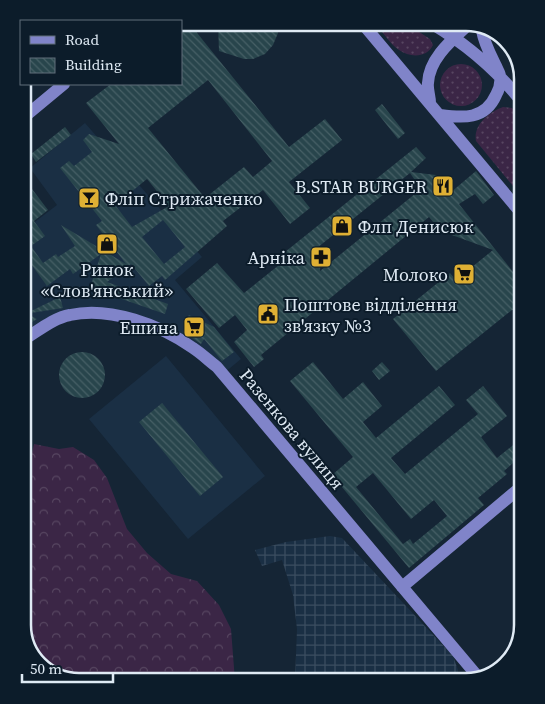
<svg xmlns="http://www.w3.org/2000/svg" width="545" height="704" font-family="'Source Serif 4',serif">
	<defs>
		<pattern id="industrial-grid" width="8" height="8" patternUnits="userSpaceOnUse" patternTransform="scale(1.25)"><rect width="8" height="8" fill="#1a2f44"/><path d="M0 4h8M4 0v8" fill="none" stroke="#3b4d60"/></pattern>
		<pattern id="grass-dots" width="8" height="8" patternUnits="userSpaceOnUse" patternTransform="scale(1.25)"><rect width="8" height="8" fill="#3b2646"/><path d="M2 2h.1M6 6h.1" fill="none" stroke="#574661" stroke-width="1.8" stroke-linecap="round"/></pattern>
		<pattern id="forest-crowns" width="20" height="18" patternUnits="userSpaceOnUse" patternTransform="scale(1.25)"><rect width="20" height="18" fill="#3b2646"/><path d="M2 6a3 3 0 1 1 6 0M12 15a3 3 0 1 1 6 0" fill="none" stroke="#574661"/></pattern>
		<pattern id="building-back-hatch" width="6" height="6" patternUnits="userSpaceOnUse" patternTransform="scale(1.25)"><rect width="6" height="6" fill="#28454c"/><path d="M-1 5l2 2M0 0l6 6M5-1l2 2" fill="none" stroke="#476066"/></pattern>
	</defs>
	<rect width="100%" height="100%" fill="#152535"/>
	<path fill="#1a2f44" d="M85 123 202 257 175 280 241 359 218 378 211 369 179 345 143 328 90 314 23 336V294L29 288 23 279V231L57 205 30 168Z
		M166 356 265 476 188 539 89 419Z"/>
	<path fill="url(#industrial-grid)" d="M330 536 342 538 453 656 458 670V675L406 681H295L297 629 293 595 282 560 262 566 255 550 286 542Z"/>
	<path fill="url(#grass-dots)" d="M375 23H405L430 39 433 45C427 58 410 58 399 50 390 44 382 31 375 23Z
		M440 85a21 21 0 1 1 42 0a21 21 0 1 1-42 0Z
		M503 107 512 108 522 118V197L476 141C473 125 489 112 503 107Z"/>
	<path fill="url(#forest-crowns)" d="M34 444 59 449 73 447 94 460 107 478 127 529 147 553 171 574 197 581 219 605 231 629 235 681H76L32 656 23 624V491Z"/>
	<path fill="url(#building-back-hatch)" fill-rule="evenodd" d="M187 23H189L289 147 325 119 342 140 289 182 310 208 290 224 263 190 223 221 227 226 165 280 162 276 149 286 131 264 107 282 168 304 165 314 90 288 101 254 73 274 70 269 47 286 23 253V185L32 189 48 210 34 221 45 236 31 246 43 263 56 254 58 257 75 246 61 225 126 264 96 225 102 221 60 168 69 161 74 166 92 152 83 140 89 134 119 144 86 103 111 84H181V27ZM208 80 272 161 253 177 244 167 205 198 148 128ZM147 179 169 206 132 227 115 205ZM163 220 185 247 164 264 142 237Z
		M218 23H277L278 33 273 45 265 54 253 59H244L219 51Z
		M382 104 405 133 398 139 375 110Z
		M65 127 71 135 36 162 31 154Z
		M416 147 426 158 411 172 436 175 450 193 476 171 494 195 483 204 475 194 459 204 522 283V310H512L436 371 393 319 450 273 456 280 493 250 441 231 429 217 261 355 264 359 254 367 234 342 247 330 235 315 219 328 186 289 217 263 244 293 284 261 280 256ZM410 173 421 189 320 271 321 253 317 248Z
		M60 297 63 308 31 313V311Z
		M28 314 37 319 23 328V316Z
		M189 315 214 327 234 352 222 361 204 339 201 344 183 332 185 327 184 326Z
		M59 375a23 23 0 1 1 46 0a23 23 0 1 1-46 0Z
		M313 362 343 399 363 382 382 406 363 422 376 438 439 386 455 405 391 458 405 474 478 414 466 400 483 386 507 416 481 437 497 458 522 438V455L504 471 507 474 478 498 484 505 409 568 332 475 353 457 290 381ZM373 473 411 519 434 500 447 516 413 544 410 539 403 544 356 487Z
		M382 362 390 371 379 380 372 371Z
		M162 403 223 477 200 496 139 422Z"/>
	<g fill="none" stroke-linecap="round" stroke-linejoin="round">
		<path stroke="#8084c9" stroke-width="12" d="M362 23 522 214
			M431 23C466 44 497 70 522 102
			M430 103C430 96 427 89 428 83 429 58 453 39 470 23
			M440 115C463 118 485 120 496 95 499 90 501 82 500 76 500 73 497 69 496 66 490 54 484 43 482 30
			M23 118 64 84
			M23 340C37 332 53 318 70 315 109 306 161 325 193 348 201 353 209 361 217 367L479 678
			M402 587 522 486"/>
	</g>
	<defs>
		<g id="restaurant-square" transform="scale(1.125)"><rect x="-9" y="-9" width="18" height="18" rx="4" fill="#dfb034" stroke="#0c1c2a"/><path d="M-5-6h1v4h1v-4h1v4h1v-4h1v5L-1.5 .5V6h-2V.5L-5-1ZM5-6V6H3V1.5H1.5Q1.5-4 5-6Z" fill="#111"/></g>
		<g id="bar-square" transform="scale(1.125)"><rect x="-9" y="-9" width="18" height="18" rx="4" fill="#dfb034" stroke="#0c1c2a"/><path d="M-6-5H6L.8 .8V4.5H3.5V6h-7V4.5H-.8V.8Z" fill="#111"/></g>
		<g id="shop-square" transform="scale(1.125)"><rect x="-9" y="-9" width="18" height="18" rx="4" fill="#dfb034" stroke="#0c1c2a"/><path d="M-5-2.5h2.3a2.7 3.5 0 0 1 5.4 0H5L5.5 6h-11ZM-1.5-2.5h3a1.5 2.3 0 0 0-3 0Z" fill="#111"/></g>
		<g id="pharmacy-square" transform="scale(1.125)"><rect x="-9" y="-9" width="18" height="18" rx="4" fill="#dfb034" stroke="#0c1c2a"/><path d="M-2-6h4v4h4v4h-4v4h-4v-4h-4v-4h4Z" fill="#111"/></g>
		<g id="supermarket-square" transform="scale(1.125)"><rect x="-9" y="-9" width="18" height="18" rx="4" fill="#dfb034" stroke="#0c1c2a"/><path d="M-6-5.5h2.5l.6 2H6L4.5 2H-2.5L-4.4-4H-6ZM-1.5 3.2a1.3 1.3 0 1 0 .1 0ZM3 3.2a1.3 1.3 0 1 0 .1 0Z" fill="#111"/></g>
		<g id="civic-square" transform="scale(1.125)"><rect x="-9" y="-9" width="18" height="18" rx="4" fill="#dfb034" stroke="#0c1c2a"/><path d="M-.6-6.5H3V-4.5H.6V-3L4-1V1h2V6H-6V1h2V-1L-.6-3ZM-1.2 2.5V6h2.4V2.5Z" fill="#111"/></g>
	</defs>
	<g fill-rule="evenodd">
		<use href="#restaurant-square" x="443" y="186"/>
		<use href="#bar-square" x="89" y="198"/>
		<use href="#shop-square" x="342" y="226"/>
		<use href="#shop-square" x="107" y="244"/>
		<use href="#pharmacy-square" x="321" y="257"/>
		<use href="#supermarket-square" x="464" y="274"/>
		<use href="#civic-square" x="268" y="314"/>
		<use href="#supermarket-square" x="194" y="327"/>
	</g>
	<g text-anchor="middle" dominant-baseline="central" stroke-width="4" stroke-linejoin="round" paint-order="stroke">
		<g font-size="18" fill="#dfeaf4" stroke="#0c1c2a" text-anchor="end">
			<text x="427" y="186">B.STAR BURGER</text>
			<text x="105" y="198" text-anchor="start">Фліп Стрижаченко</text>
			<text x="358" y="226" text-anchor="start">Флп Денисюк</text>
			<text x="305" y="257">Арніка</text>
			<text x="107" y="269" text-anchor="middle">Ринок<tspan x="107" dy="21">«Слов'янський»</tspan></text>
			<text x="448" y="274">Молоко</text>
			<text x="284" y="304" text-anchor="start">Поштове відділення<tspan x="284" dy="21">зв'язку №3</tspan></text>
			<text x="178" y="327">Ешина</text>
		</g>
		<g font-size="18" fill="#dfeaf4" stroke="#0c1c2a">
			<text transform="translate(292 429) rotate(50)">Разенкова вулиця</text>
		</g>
	</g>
	<path d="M0 0H545V704H0ZM79 31H466A48 48 0 0 1 514 79V625A48 48 0 0 1 466 673H79A48 48 0 0 1 31 625V79A48 48 0 0 1 79 31Z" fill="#0c1c2a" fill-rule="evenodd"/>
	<path fill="none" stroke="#dfeaf4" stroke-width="2.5" d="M79 31H466A48 48 0 0 1 514 79V625A48 48 0 0 1 466 673H79A48 48 0 0 1 31 625V79A48 48 0 0 1 79 31Z"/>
	<rect x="20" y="20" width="162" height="65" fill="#0c1c2a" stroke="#606e7b"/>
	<rect x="30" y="36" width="25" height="8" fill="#8084c9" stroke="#606e7b"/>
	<text x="65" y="45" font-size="15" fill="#dfeaf4">Road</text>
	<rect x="30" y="58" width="25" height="15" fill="url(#building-back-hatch)" stroke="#606e7b"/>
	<text x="65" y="70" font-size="15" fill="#dfeaf4">Building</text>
	<path d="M22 674v8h91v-8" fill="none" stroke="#dfeaf4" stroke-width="2.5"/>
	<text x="30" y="674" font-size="15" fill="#dfeaf4" stroke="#0c1c2a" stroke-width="4" paint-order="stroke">50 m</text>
</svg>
